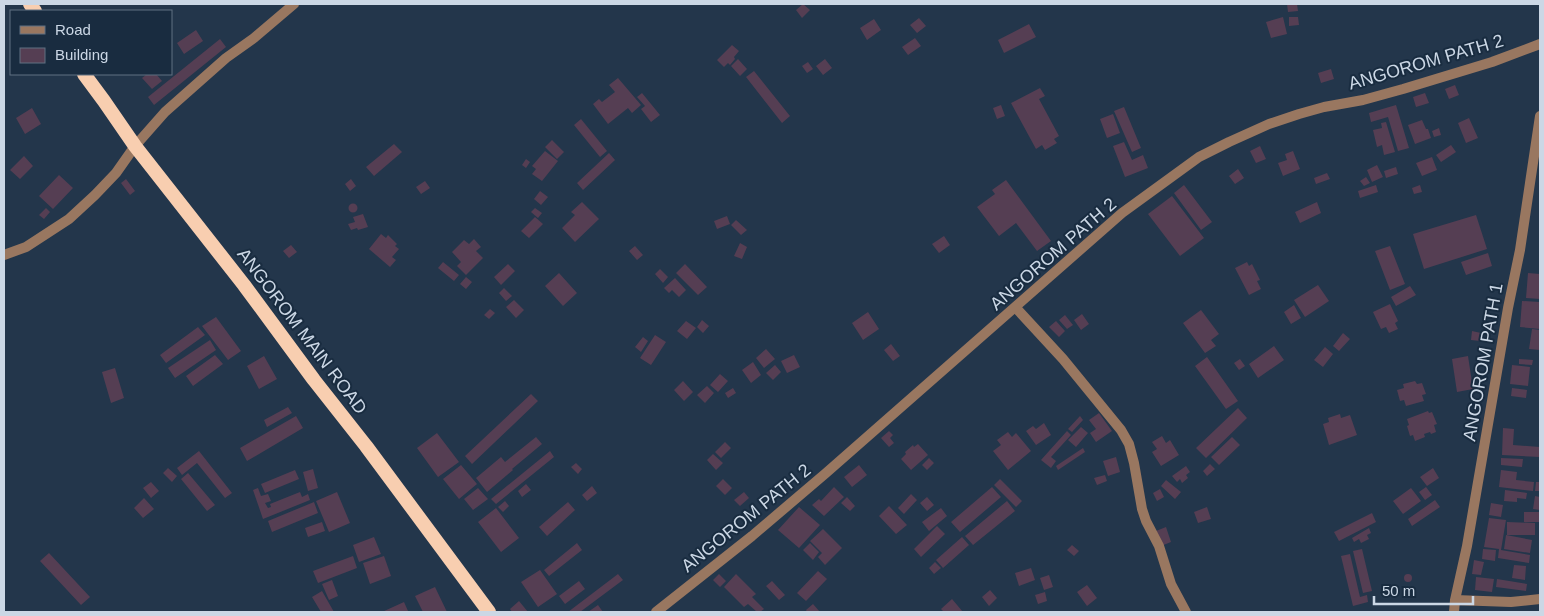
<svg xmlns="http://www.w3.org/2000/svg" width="1544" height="616" font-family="Helvetica,sans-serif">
	<rect width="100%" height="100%" fill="#23364b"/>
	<path fill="#553e53" d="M803 4 810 10 802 18 796 10Z
		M1287 4H1297L1298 11 1288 12Z
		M1283 17 1287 34 1271 38 1266 22Z
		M1289 17H1298L1299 25 1289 26Z
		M919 18 926 26 917 33 910 25Z
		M874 19 881 30 867 40 860 28Z
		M1029 24 1036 37 1004 53 998 40Z
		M196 30 203 41 184 54 177 43Z
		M915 38 921 46 908 55 902 47Z
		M220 39 226 47 154 105 148 97Z
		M732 45 739 51 734 57 735 59 730 65 728 63 724 67 717 60Z
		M738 59 747 69 740 76 731 66Z
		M825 59 832 68 823 75 816 66Z
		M808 62 813 69 807 73 802 66Z
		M1331 69 1334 79 1321 83 1318 73Z
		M754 71 790 116 782 123 746 77Z
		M147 74H156L162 81 152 89 142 78Z
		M618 78 641 105 632 113 628 108 608 124 593 104 599 99 602 102 615 92 609 85Z
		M1455 85 1459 95 1449 99 1445 89Z
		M1040 88 1045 96 1039 99 1059 136 1054 139 1057 143 1045 150 1042 145 1036 149 1011 103Z
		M642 93 660 115 651 122 641 109 645 106 637 97Z
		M1425 93 1429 103 1416 107 1413 97Z
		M1001 105 1005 116 997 119 993 108Z
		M1396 105 1409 148 1398 151 1388 117 1371 122 1369 113Z
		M1124 107 1141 148 1132 152 1114 111Z
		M32 108 41 124 25 134 16 118Z
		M1113 114 1120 133 1107 138 1100 119Z
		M1469 118 1478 138 1466 143 1458 123Z
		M581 119 607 151 600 157 574 125Z
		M1422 120 1426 129H1428L1431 138 1415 144 1408 125Z
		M1386 122 1395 152 1384 155 1382 145 1377 147 1373 130 1382 128 1381 123Z
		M1439 128 1441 135 1434 137 1432 131Z
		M552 140 564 152 557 159 545 147Z
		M1124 142 1132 160 1143 155 1148 168 1125 177 1113 146Z
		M394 144 402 152 374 176 366 167Z
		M1451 145 1456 152 1441 162 1436 155Z
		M1260 146 1266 159 1256 163 1250 151Z
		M545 151 558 161 542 181 532 174 536 169 532 166Z
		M1293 151 1300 169 1283 176 1278 163 1287 160 1285 154Z
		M609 153 615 160 583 190 577 183Z
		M24 156 33 166 20 179 10 170Z
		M1432 157 1437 170 1422 176 1416 163Z
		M526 159 530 162 526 168 522 165Z
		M1377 165 1383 177 1372 182 1367 170Z
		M1396 167 1398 174 1386 178 1384 171Z
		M1238 169 1244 178 1235 184 1229 176Z
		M1327 173 1330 179 1316 184 1314 178Z
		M59 175 73 188 53 209 39 196Z
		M1366 177 1370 183 1364 186 1360 181Z
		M126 179 135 191 130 195 121 183Z
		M351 179 356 186 350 191 345 184Z
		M1006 180 1051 241 1037 251 1016 223 999 236 977 207 995 194 992 190Z
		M425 181 430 188 421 194 416 187Z
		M1184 185 1212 222 1201 230 1174 193Z
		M1376 185 1378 192 1360 198 1358 191Z
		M1420 185 1422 192 1414 194 1412 188Z
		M540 191 548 197 541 205 534 199Z
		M1172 196 1204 238 1180 256 1148 214Z
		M582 202 599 219 575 242 562 228 575 215 571 212Z
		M1317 202 1321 213 1300 223 1295 212Z
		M348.5 208a4.5 4.5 0 1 1 9 0a4.5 4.5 0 1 1-9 0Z
		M46 208 50 212 44 219 39 215Z
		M535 208 542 213 538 218 531 212Z
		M363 214 368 227 358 230 357 228 351 230 348 224 355 222 353 217Z
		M1476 215 1487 249 1424 269 1413 234Z
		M727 216 730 224 717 229 714 221Z
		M535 217 543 224 529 238 521 231Z
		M736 220 747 230 741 235 731 225Z
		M381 234 386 238 388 235 397 244 395 246 399 249 392 257 396 260 390 267 369 249Z
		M944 236 950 245 939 253 932 244Z
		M474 239 481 247 476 251 483 258 466 275 457 266 461 262 452 252 464 240 469 244Z
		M740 243 747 247 742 259 734 256Z
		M291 245 297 252 289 258 283 251Z
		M635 246 643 255 637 260 629 251Z
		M1390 246 1405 284 1390 290 1375 251Z
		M1488 253 1492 266 1466 275 1461 262Z
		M443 262 459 275 454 281 438 268Z
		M1247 262 1249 266 1252 264 1260 280 1257 281 1261 289 1249 295 1235 268Z
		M508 264 515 271 501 285 494 277Z
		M685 264 707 287 698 295 676 273Z
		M660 269 668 277 663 283 655 274Z
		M559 273 577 293 563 306 545 286Z
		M1528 273 1540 274V299L1526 298Z
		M466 277 472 282 466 289 460 284Z
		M675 278 686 290 679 297 672 290 669 293 664 288Z
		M1318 285 1329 301 1305 317 1294 300Z
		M1410 286 1416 295 1396 306 1391 297Z
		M504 288 512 296 506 301 499 293Z
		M514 300 524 310 516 318 506 307Z
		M1522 301 1540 302V329L1520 327Z
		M1390 304 1398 321 1395 323 1398 329 1389 333 1386 327 1381 329 1373 312Z
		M1294 305 1301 318 1291 324 1284 312Z
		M490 309 495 313 489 319 484 315Z
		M1201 310 1219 334 1211 340 1216 346 1205 353 1183 323Z
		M868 312 879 329 863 340 852 323Z
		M1082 314 1089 324 1081 330 1074 320Z
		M1065 315 1073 325 1067 329 1059 320Z
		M216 317 241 351 228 360 202 326Z
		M702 320 709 326 703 333 697 327Z
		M686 321 696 328 687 339 677 331Z
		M1056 321 1065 331 1059 337 1049 327Z
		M198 327 205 335 166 363 160 355Z
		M1532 329 1540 330V350L1529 349Z
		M1472 331 1481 333 1480 341 1471 340Z
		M1343 333 1350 339 1339 351 1333 346Z
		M655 335 666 342 651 365 640 358Z
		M643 337 648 341 641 352 635 347Z
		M210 340 216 350 175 378 168 368Z
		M891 344 900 356 893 361 884 350Z
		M1274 346 1284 360 1258 378 1249 364Z
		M1325 347 1333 354 1323 367 1314 360Z
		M766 349 775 359 764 368 756 358Z
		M215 355 223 364 193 386 186 376Z
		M794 355 800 367 787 373 781 361Z
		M264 356 277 379 259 389 247 366Z
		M1468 356 1473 389 1457 392 1452 359Z
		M1207 357 1238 401 1226 409 1195 366Z
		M1240 359 1245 366 1239 370 1234 363Z
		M1519 359 1533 360 1532 365 1519 364Z
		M753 362 761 375 751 383 742 370Z
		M775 365 781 372 773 380 766 373Z
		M1512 365 1530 367 1528 386 1510 384Z
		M115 368 124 398 111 403 102 372Z
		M720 374 728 381 718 392 710 385Z
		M683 381 693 392 684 401 674 390Z
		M1415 381 1417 384 1422 383 1426 394 1422 395 1424 401 1406 406 1404 400 1400 401 1397 390 1404 388 1403 384Z
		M707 386 714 393 705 403 697 395Z
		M733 388 736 393 728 398 725 393Z
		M1512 388 1527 390 1526 398 1511 396Z
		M531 394 538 401 472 464 465 456Z
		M288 407 292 413 267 427 264 420Z
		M1238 408 1247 418 1206 458 1196 448Z
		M1428 411 1429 413 1432 412 1437 424 1434 425 1436 432 1431 434 1430 432 1424 434 1425 437 1415 441 1413 435 1410 436 1407 426 1409 425 1407 419Z
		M1099 413 1112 431 1096 442 1090 433 1096 429 1089 420Z
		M1340 414 1341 418 1350 415 1357 435 1329 445 1323 424 1329 422 1328 418Z
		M296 416 303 428 247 461 240 448Z
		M1080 416 1083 420 1072 432 1068 429Z
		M1044 423 1051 435 1036 445 1026 431 1033 426 1036 429Z
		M1081 427 1088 433 1076 447 1068 440Z
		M1503 428 1514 429 1513 445 1540 447V457L1502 455Z
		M889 431 893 435 890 438 894 443 889 447 881 438Z
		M1067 431 1071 435 1051 457 1056 461 1051 468 1041 460Z
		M1008 432 1012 437 1016 433 1031 451 1008 470 993 451 1001 445 997 440Z
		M437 433 459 462 438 477 417 448Z
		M1162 436 1166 443 1170 440 1179 455 1161 466 1152 452 1157 449 1152 442Z
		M536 437 542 444 512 469 513 470 487 492 476 478 501 457 505 462Z
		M1232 437 1240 445 1219 465 1211 457Z
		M725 442 731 448 721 458 715 452Z
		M918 444 928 455 911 470 901 459 906 454 905 452 913 445 914 447Z
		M1083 448 1085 452 1058 470 1056 466Z
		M199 451 232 493 225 498 197 463 182 475 177 468Z
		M550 451 554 457 496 504 491 499Z
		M713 454 723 463 716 470 707 460Z
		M1116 457 1120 472 1108 476 1103 461Z
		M929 458 934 463 927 470 922 465Z
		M1501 458 1523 459 1522 467 1501 465Z
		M576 463 582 469 578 474 571 467Z
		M1210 464 1215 469 1207 476 1203 471Z
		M461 465 477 484 459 499 443 479Z
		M859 465 867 475 852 487 844 477Z
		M1186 466 1190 472 1186 475 1188 478 1182 483 1180 479 1177 482 1172 476Z
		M168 468 177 476 172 482 163 473Z
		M1433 468 1439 478 1427 486 1420 477Z
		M313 469 318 488 308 491 303 472Z
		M295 470 299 479 265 493 261 484Z
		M1501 470 1517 472 1516 480 1534 482 1533 491 1499 487Z
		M188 473 215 505 207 511 181 479Z
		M1105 475 1107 481 1097 485 1094 478Z
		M723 479 732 488 725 495 716 486Z
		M1000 479 1022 501 1016 507 994 485Z
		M1166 480 1181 492 1175 499 1161 486Z
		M151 482 159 491 151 498 143 488Z
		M1536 482H1540V491H1535Z
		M526 484 531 490 522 497 518 491Z
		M592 486 597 493 587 501 582 495Z
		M834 487 844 497 824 516 812 505 819 499 821 501Z
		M992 487 1001 497 960 532 951 522Z
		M1426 487 1432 495 1425 500 1419 492Z
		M258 488 261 496 268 494 271 501 265 503 268 508 271 507 270 504 300 492 302 497 308 494 310 500 263 519 253 490Z
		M478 488 488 499 473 510 464 499Z
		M1411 488 1421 501 1403 514 1393 501Z
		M1160 489 1164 497 1157 501 1153 493Z
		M1505 490 1527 493 1526 499 1517 498V502L1504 501Z
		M337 492 350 523 329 532 316 501Z
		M744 492 749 498 740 506 734 500Z
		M911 494 917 500 904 514 898 508Z
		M1535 496 1540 497V510L1533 509Z
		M847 497 855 506 850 511 841 503Z
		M927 497 934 505 927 511 920 503Z
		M144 498 154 509 143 518 134 508Z
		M1435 500 1440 507 1412 526 1408 519Z
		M505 501 509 506 503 512 498 507Z
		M1007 501 1015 511 973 545 965 536Z
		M314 502 318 513 272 532 268 521Z
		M568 502 575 510 547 536 539 527Z
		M1491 503 1503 505 1501 517 1489 515Z
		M889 506 907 525 896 534 879 516Z
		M799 507 820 525 799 548 778 530Z
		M1207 507 1211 519 1198 523 1194 512Z
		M496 508 519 538 501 552 478 522Z
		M941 508 947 516 929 531 922 522Z
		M1524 512H1540V522H1524Z
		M1372 513 1376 522 1339 541 1334 532Z
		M1489 518 1506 520 1501 550 1530 555 1529 563 1498 558 1499 549 1484 547Z
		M322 522 325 531 308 537 305 528Z
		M1507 522 1535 523V535H1507Z
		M937 526 945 534 921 557 914 549Z
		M1166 527 1171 542 1161 546 1156 531Z
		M1369 528 1371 533 1367 535 1369 539 1361 543 1359 539 1354 542 1352 538Z
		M823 529 842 548 825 565 818 557 822 553 810 541Z
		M1506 535 1532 540 1530 553 1504 549Z
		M374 537 381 554 359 562 353 545Z
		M962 537 969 545 943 568 936 560Z
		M577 543 582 550 549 576 544 570Z
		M810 543 819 552 813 560 803 550Z
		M1072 545 1079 551 1074 556 1067 550Z
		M1362 549 1372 591 1363 593 1353 551Z
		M1483 549 1496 550 1495 561 1482 559Z
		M49 553 90 597 81 605 40 561Z
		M1350 554 1360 597 1367 595 1368 602 1353 606 1341 556Z
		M353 556 357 568 318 583 313 571Z
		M384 556 391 576 370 584 363 563Z
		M1474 560 1484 562 1481 575 1472 574Z
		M935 562 941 568 934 574 929 568Z
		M1514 565 1526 566 1525 580 1512 578Z
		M1031 568 1035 580 1019 586 1015 573Z
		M540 570 557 594 538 607 521 582Z
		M818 571 827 579 806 601 797 593Z
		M618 574 623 580 580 612H568Z
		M719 574 726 581 720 587 713 580Z
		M736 574 756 594 752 597 764 609 760 612H757L748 604 744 607 724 587Z
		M1404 578a4 4 0 1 1 8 0a4 4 0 1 1-8 0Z
		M1049 575 1053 587 1044 590 1040 578Z
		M1476 577 1494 579 1492 592 1475 590Z
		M1497 579 1527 584 1526 591 1496 587Z
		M332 580 338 596 329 600 322 584Z
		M579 581 585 589 565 604 559 596Z
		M772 581 785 595 779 600 766 586Z
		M1087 585 1097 598 1087 606 1077 592Z
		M435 587 447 612H423L415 596Z
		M990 590 997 598 989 606 982 597Z
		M322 591 334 612H321L312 597Z
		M1045 592 1047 601 1038 604 1035 595Z
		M952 599 963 612H944L941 609Z
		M519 601 528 612H512L510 609Z
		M404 602 408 611 405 612H382Z
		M813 604 820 612H807L806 610Z
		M598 605 603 612H588Z"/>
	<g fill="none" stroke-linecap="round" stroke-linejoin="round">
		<path stroke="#997760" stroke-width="10" d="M4 255 26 247 69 219 95 195 116 173 135 146 165 112 226 58 254 38 294 4
			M1016 308 1063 359 1121 430 1129 444 1134 463 1142 509 1146 521 1159 546 1171 584 1186 612
			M1455 600 1511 602 1540 599
			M1454 612 1455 600 1467 546 1508 308 1520 250 1540 116"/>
		<path stroke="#997760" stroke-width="10" d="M656 612 752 536 826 473 1122 213 1199 157 1229 142 1269 124 1299 114 1324 107 1363 100 1403 89 1492 62 1540 44"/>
		<path stroke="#f8ceb0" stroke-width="14" d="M30 4 35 11
			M84 74 104 101 135 146 244 285 314 380 366 446 489 612"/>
	</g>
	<g text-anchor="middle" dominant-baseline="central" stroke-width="4" stroke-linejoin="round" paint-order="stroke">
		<g font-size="18" fill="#cbd7e5" stroke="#192c40">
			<text transform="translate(1426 62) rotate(-16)">ANGOROM PATH 2</text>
			<text transform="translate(1053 254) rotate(-41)">ANGOROM PATH 2</text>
			<text transform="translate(302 331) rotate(53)">ANGOROM MAIN ROAD</text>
			<text transform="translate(1483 362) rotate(-80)">ANGOROM PATH 1</text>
			<text transform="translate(746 518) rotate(-39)">ANGOROM PATH 2</text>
		</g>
	</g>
	<rect width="1544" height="616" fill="none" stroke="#cbd7e5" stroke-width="10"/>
	<rect x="10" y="10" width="162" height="65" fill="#192c40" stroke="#607082"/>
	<rect x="20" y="26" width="25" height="8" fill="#997760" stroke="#607082"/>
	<text x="55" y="35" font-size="15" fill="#cbd7e5">Road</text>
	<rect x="20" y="48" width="25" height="15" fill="#553e53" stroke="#607082"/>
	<text x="55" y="60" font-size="15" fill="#cbd7e5">Building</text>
	<path d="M1374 596v8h99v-8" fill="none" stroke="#cbd7e5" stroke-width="2.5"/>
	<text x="1382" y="596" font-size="15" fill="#cbd7e5" stroke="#192c40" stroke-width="4" paint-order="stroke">50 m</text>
</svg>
